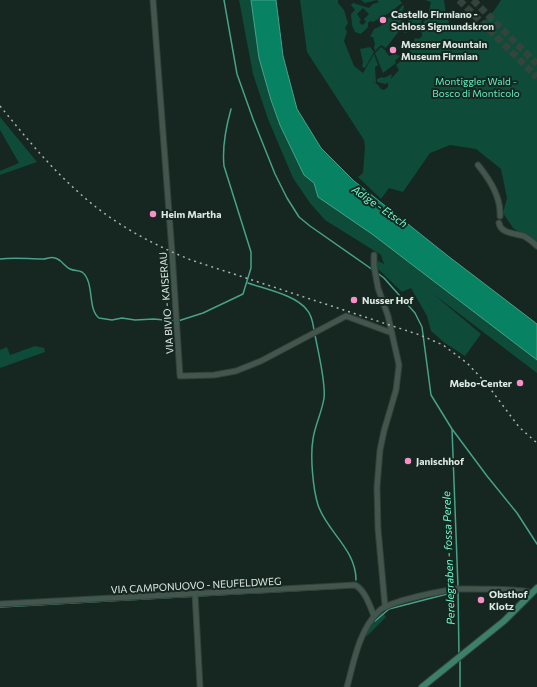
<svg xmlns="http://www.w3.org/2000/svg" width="537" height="687" font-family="Commissioner,sans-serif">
	<rect width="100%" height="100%" fill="#152720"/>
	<path fill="#0f4b39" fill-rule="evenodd" d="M239 0H251L259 58 271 100 280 125 304 175 314 183 318 197 372 234 537 360V373L432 293 481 334 465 356 445 343 431 331 427 316 411 288 402 292 376 267 378 261 384 264 381 255 325 220 310 203 293 178 268 119 253 74Z
		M300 0H338V3L344 10 348 23 345 28 347 32 344 41 354 66 363 73 374 54 378 65 375 67 376 83 372 81 378 85 381 89 384 90 388 87V82L386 84 377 82V79L382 77 384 78 392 74 391 79 399 70 396 65 408 55 415 38 419 39 422 36V33L419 30 428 15 431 2 425 0H444L446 15 450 25C479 28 486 24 501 0H537V244L513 228 503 213 507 198 501 169 476 149 450 145 430 153 403 192 389 188 381 199 358 177 363 173 365 147 364 140 307 52Z
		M361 0H400L402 3 391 12 373 22 370 21 368 23V27L361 34 355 32 352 25 351 14 355 10 351 5 353 3 369 8 373 4 379 2 377 0 365 3ZM363 8 369 14 364 19 366 22 362 25 359 22 361 20 357 14Z
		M403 5 404 6 399 31 386 48 381 45 375 51 374 47 375 44 373 37H370L374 29 381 26 382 21 394 15Z
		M410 16 422 20 418 28 410 25 406 33 403 32Z
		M370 47 374 52 365 68 362 67 363 62 360 49Z
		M381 47 385 50 389 56 395 54 400 56 395 61 396 63 383 73 375 53Z
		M0 117 37 162 0 175V171L19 163 0 130Z
		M35 346 44 348 45 352 0 368V350L7 347 10 355Z
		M382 612 386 617 367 636 365 633 375 617 377 618Z"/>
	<path fill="#078262" stroke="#48a189" d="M251 0H276L283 56 297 109 321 148 354 181 448 256 537 324V360L372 234 318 197 314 183 304 175 280 125 271 100 259 58Z"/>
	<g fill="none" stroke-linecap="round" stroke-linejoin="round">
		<path stroke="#48a189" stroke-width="1.5" d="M224 0 237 74 253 119 275 174 287 198 299 217 310 226 373 270
			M0 259C15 257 28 259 43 259 47 259 51 256 55 258 62 260 64 266 70 269 74 271 78 270 82 272 95 282 87 309 99 318L112 320 122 318 135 320 154 319 174 321
			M376 272 384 278 415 313 422 327 431 395 452 429 487 476 517 513 537 544
			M248 283C265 289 296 295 307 310 312 315 313 324 314 330
			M178 321 203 313 243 294 251 268V252L224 166C222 147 226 127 231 109
			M315 335C318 351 326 383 324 398 322 412 315 425 313 439 310 456 313 489 318 505 327 532 356 549 356 580
			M452 429 458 587
			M458 591 459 655
			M0 607 342 588
			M375 621 389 609 451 593
			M460 659V687"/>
		<path stroke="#33443d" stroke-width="7" stroke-dasharray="7 3.5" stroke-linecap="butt" d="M459 0 537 77
			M473 0 537 64"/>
		<g stroke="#32403a" stroke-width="7">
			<path id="minor" d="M153 0 172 252 180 376 214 375 236 371 261 361 346 316 392 333
				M478 165C490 180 501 197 500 216
				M499 223C501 234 515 233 524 236 529 239 533 242 537 246
				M374 255V266L378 288 388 316 399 365 396 390 384 431 380 450 377 487 378 529 385 606
				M195 594 200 687
				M0 604 355 585C365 590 370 606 374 616
				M347 687C354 661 359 630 379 611 389 601 441 591 456 589 469 589 525 588 532 593"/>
		</g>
		<g stroke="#32403a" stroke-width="8">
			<path id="major" d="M422 687 504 621 537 588"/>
		</g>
		<use href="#minor" stroke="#43564e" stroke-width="5"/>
		<use href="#major" stroke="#3c8069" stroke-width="6"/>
		<path stroke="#a7b4af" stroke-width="1.5" stroke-dasharray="2 4" stroke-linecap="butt" d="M0 106C24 135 48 165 76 190 109 221 149 243 191 260L420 335 443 345 467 363 486 383 519 427 537 443"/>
	</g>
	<g fill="#fa8fc8" stroke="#152720" stroke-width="1.5">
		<circle cx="383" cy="20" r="4"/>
		<circle cx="393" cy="50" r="4"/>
		<circle cx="153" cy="214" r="4"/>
		<circle cx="354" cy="300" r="4"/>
		<circle cx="520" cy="383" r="4"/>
		<circle cx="408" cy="461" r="4"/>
		<circle cx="481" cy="600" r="4"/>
	</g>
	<g text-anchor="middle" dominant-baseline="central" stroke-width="4" stroke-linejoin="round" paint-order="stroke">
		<g font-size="10" font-weight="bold" fill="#dee9e4" stroke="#152720" text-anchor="start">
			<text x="391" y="14">Castello Firmiano -<tspan x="391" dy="12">Schloss Sigmundskron</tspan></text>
			<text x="401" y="44">Messner Mountain<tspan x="401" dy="12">Museum Firmian</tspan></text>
			<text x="161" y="214">Heim Martha</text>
			<text x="362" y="300">Nusser Hof</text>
			<text x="512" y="383" text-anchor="end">Mebo-Center</text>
			<text x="416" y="461">Janischhof</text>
			<text x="489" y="594">Obsthof<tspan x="489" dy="12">Klotz</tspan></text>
		</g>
		<g font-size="10" fill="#64eebf" stroke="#152720">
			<text x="476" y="81">Montiggler Wald -<tspan x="476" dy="12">Bosco di Monticolo</tspan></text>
		</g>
		<g font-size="10" fill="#dee9e4" stroke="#152720">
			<text transform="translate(166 303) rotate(-94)">VIA BIVIO - KAISERAU</text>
			<text transform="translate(196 585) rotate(-3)">VIA CAMPONUOVO - NEUFELDWEG</text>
		</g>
		<g font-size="11" font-style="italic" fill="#72fbcc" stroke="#152720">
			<text transform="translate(380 206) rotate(35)">Adige - Etsch</text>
			<text transform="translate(448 558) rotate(-92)">Perelegraben - fossa Perele</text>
		</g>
	</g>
</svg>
